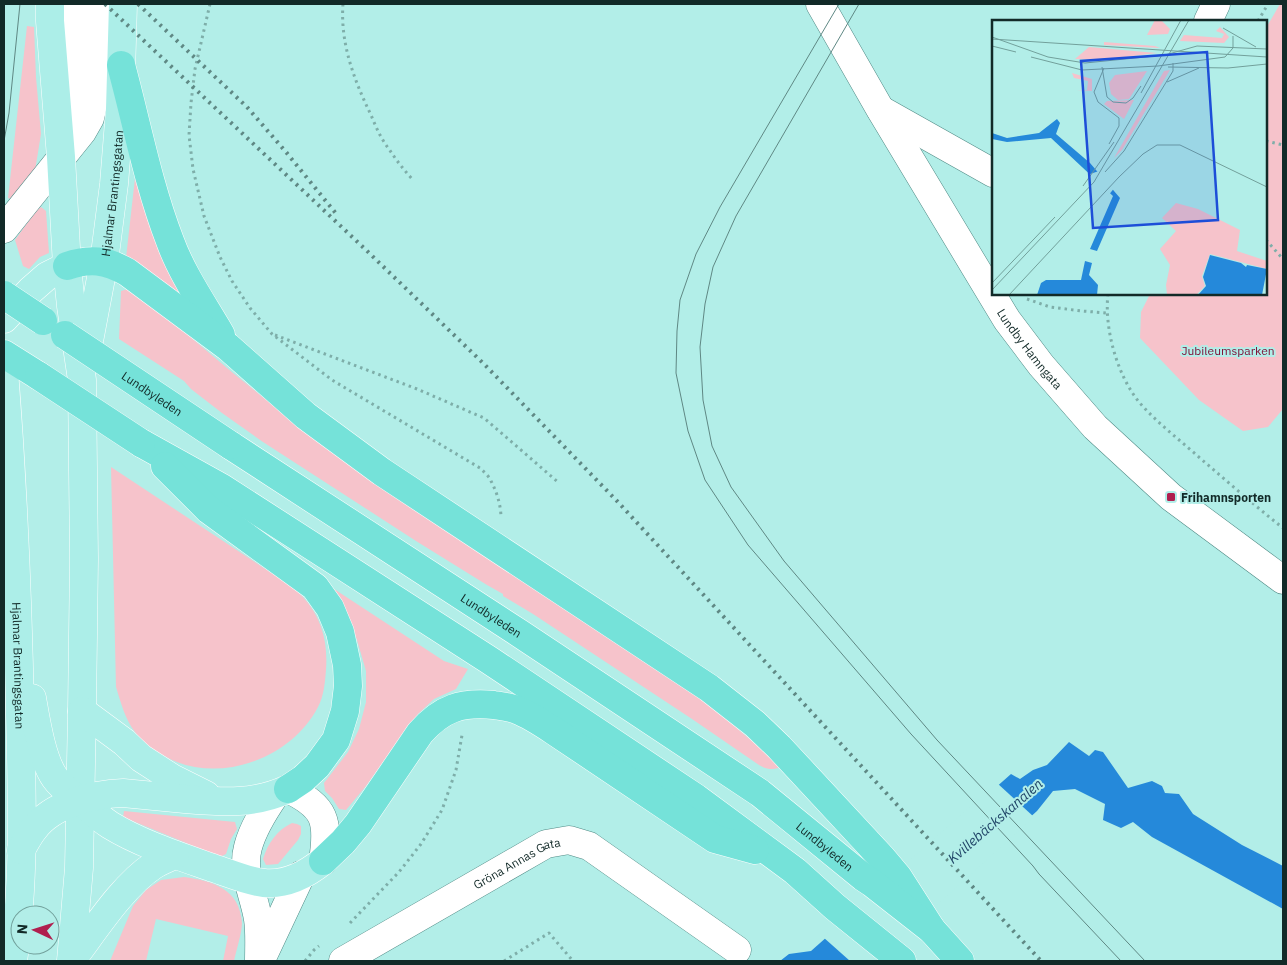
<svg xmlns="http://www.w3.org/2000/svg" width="1287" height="965" font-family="'IBM Plex Sans',sans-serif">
	<rect width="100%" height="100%" fill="#b2eee8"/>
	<path fill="#f6c3cb" d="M1280 4H1283V409L1268 427 1243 431 1199 400 1140 338 1141 312 1150 294H1266V28Z
		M27 26 34 27 36 77 41 134 34 177 17 201 8 198Z
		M135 178H139L180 288 175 298 126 258Z
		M41 207 46 211 49 253 40 257 29 269 23 266 15 240 35 212Z
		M128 289 169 319 233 373 306 432 702 700 732 724 781 766C776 771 765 769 759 765L692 719 533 614 503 596V594L487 585 416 541 263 442 222 413 191 389 184 381 119 339 121 291Z
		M111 467 279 578C287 584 296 589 303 597 322 618 328 642 326 670 325 682 324 696 318 707 290 761 213 787 161 754 151 748 142 742 135 732 125 719 121 703 116 687Z
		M328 585 444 661 468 669 456 689 434 699 418 714 406 730 366 786 346 810 339 809 332 798 325 791 324 783 348 752 359 729 366 702V671L357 640 344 606Z
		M124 811 235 822 237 829 231 839 226 854 220 857 123 817Z
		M292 823 297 824 301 826V834L298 840 278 864 266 865 263 859C268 843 277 830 292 823Z
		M184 877C213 881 240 889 242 923 242 933 236 951 234 961H223L228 936 156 919 146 961H110L133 906 146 890 161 880Z"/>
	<path fill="#2589da" d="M1069 742 1089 756 1095 750 1103 752 1128 788 1152 781 1162 786 1165 793 1179 794 1193 814 1242 845 1283 866V909L1152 837 1133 822 1121 828 1103 820 1105 804 1075 789 1053 791 1037 811 872 961H780L789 954 811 951 1011 774 1020 779 1033 770 1047 765Z"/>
	<path fill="#b2eee8" d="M997 783 1034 817 875 961H850L823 937Z"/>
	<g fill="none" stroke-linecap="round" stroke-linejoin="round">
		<g stroke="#508a85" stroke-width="29">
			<g id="minor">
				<path id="s1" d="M820 4 880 109 975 267 1007 320 1041 365 1095 427 1171 497 1283 580"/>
				<path d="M1208 21 1216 4"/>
				<path d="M881 110 993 173"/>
				<path d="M69 131 73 115 76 90 73 35 74 4"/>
				<path d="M4 229 82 132 90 118 95 96 98 61 100 4"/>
				<path d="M288 789C326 807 329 821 323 861"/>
				<path d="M261 960 301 875"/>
				<path d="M259 961C259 947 260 932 258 919 254 894 241 872 248 847 253 828 264 811 275 795"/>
				<path id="s2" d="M343 961 546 844 569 840 589 846 737 950"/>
			</g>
		</g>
		<g stroke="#fff" stroke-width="29">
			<g id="major">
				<path d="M50 4V21L61 157 67 266 71 306 82 380 84 559 82 711 79 868 71 961"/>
				<path d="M4 319 31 290 47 276 67 266"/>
				<path id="s3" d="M86 357 104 262 114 184 120 109 123 4"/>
				<path id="s4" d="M4 370C13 485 18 600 20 715 22 797 25 880 13 961"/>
				<path d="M32 698C36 721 42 760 55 778 62 788 72 794 81 801 90 809 99 818 110 825 141 844 179 856 213 868 229 873 246 881 264 883 286 885 307 874 323 861"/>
				<path d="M82 711 124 742 141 758 172 778 206 795"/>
				<path d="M21 850C25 843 29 835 34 829 52 804 94 794 123 793 144 795 164 797 185 799 222 802 253 805 288 789"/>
				<path d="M71 961C94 931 122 886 154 865 161 861 168 858 175 855"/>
			</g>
		</g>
		<g stroke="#fff" stroke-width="29">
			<g id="highway">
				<path d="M121 65C137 124 148 184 170 241 182 274 203 304 221 335"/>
				<path d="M67 266C90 258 106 260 127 272L228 347 306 416 382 472 709 688 755 724 779 747 882 858 898 877 932 930"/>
				<path d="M4 354 39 376"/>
				<path d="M141 443 222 488 489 660 696 798 795 871 835 907 902 961"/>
				<path id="s5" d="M230 445 519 633 760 793 863 877 872 883 932 930 960 961"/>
				<path d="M165 466 209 510 315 587 330 608 340 632 347 665 348 686 345 711 336 740 317 766 303 779 288 789"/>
				<path d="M323 861 343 842 358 824 420 733C442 708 461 702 494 705 501 706 510 707 517 710 530 715 542 723 554 731L715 839 755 850"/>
			</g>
		</g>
		<path stroke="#7eaea9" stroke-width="3" stroke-dasharray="2.5 4" stroke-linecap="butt" d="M210 4 195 69 191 103 189 135 193 169 204 216 220 257 232 281 250 308 272 334 332 380 480 468C484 472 489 476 491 481 497 492 501 506 501 518
			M343 4C340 43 354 80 371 115 376 127 381 139 389 149 396 160 404 170 413 180
			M1258 21 1268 4
			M1266 141 1283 145
			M1266 240 1283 259
			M1108 294C1104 328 1117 375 1139 402 1157 423 1180 440 1201 459 1228 482 1255 506 1283 528
			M1027 299 1050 307 1082 311 1107 313
			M275 335 417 389 484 418 559 483
			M350 923 399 872 421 844 442 810 456 770 462 735
			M305 961 314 950 319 946
			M504 961 549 933 573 961"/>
		<use href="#minor" stroke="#fff" stroke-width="28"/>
		<use href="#major" stroke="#aceee8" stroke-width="28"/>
		<use href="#highway" stroke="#75e2d9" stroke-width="28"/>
		<path stroke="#5f8884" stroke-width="1" d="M839 4 720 207 696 254 680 300 677 331 676 373 688 431 705 480 748 545 911 734 1033 866 1039 874 1121 961
			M859 4 736 216 713 267 705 304 700 347 703 400 712 446 731 487 784 561 937 740 1145 961
			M4 141 9 113 20 4"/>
		<path stroke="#5f8884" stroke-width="4" stroke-dasharray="2.5 5" stroke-linecap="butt" d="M105 4 365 249 484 364 617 501 1041 961
			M138 4 247 107 286 152 338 216"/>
		<g stroke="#fff" stroke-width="29" stroke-linecap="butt">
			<g id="highway-bridge">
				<path d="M4 295 43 321"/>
				<path id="s6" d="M65 335 230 445"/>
				<path d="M39 376 141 443"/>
			</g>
		</g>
		<use href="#highway-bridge" stroke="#75e2d9" stroke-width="28"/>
	</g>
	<rect fill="#b01f4f" stroke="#b2eee8" stroke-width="2" x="1166" y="492" width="10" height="10" rx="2.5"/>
	<g text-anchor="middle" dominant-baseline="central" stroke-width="4" stroke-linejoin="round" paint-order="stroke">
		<g font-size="12" fill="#122a28" stroke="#b2eee8">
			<text stroke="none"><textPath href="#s3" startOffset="166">Hjalmar Brantingsgatan</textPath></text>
			<text stroke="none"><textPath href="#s1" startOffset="404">Lundby Hamngata</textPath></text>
			<text stroke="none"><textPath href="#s6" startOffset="105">Lundbyleden</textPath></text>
			<text stroke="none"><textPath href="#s5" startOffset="312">Lundbyleden</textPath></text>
			<text stroke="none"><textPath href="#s4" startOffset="296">Hjalmar Brantingsgatan</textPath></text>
			<text stroke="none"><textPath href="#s5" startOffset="718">Lundbyleden</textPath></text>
			<text stroke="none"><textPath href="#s2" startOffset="200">Gröna Annas Gata</textPath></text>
		</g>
		<g font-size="12" fill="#7d0d34" stroke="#b2eee8">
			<text x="1228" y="350">Jubileumsparken</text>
		</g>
		<g font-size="12" font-weight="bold" fill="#122a28" stroke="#b2eee8" text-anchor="start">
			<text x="1181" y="497">Frihamnsporten</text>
		</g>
		<g font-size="14" font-style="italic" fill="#214668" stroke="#b2eee8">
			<text transform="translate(995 821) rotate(-41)">Kvillebäckskanalen</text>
		</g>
	</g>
	<g transform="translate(992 20)">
		<rect width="275" height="275" fill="#b2eee8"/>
		<path d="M163 0H169L178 9 176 14 155 15ZM228 7 237 17 232 23 188 21 192 15 230 18 232 14 224 11ZM112 22 163 26 168 28 112 25ZM97 27 153 32 165 33 110 40 83 39ZM178 50 130 130 122 138 172 51ZM155 51 137 79 126 80 119 74 117 63 123 55ZM80 53 100 59V71L85 70H95L96 61 82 58ZM142 80 132 99 112 84 115 81ZM184 183 206 189 248 210 245 231 275 241V249L218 234 210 256 213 266 204 275H175L174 265 178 245 168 229 184 211 170 198Z" fill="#f6c3cb"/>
		<path d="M65 99 68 103 64 114 98 143 128 178 105 231 98 229 121 176 59 118 15 122 0 119V113L15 118 47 113ZM218 235 249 243 254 247 255 245 275 249 270 275H206L214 266 211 257ZM93 241 100 243 97 255 106 265 105 275H45L49 263 54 260H89Z" fill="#2589da"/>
		<path d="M107 151 123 167 116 176 95 155Z" fill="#b2eee8"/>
		<path fill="none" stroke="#72a09b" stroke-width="1" d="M231 8 264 27M0 17 56 37 93 43 173 35 205 26 275 29M0 19 275 37M0 26 24 32M39 37 90 50 166 46 233 37 241 28V16M110 47 115 77M176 47 236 48 275 44M175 62 207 48M149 73 189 0M115 77 121 82 134 83 141 78 149 66M106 82 102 72 112 48M106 82 127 98V106L117 124M113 152 132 131 181 51V43M91 166 122 122M0 263 63 197M0 270 102 162 197 0M17 275 127 157 151 134 165 125H188L275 167"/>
		<path fill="#1d4ed8" fill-opacity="0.15" stroke="#1d4ed8" stroke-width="2.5" d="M215 32 226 200 101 208 89 41Z"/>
		<rect width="275" height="275" fill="none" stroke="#122a28" stroke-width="2.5"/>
	</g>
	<rect width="1287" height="965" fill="none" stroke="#122a28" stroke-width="10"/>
	<g transform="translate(35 930) rotate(274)"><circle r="24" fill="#b2eee8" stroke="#72a09b"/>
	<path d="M0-4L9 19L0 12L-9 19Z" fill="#b01f4f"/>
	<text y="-8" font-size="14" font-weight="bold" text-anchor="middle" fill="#122a28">N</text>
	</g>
</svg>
